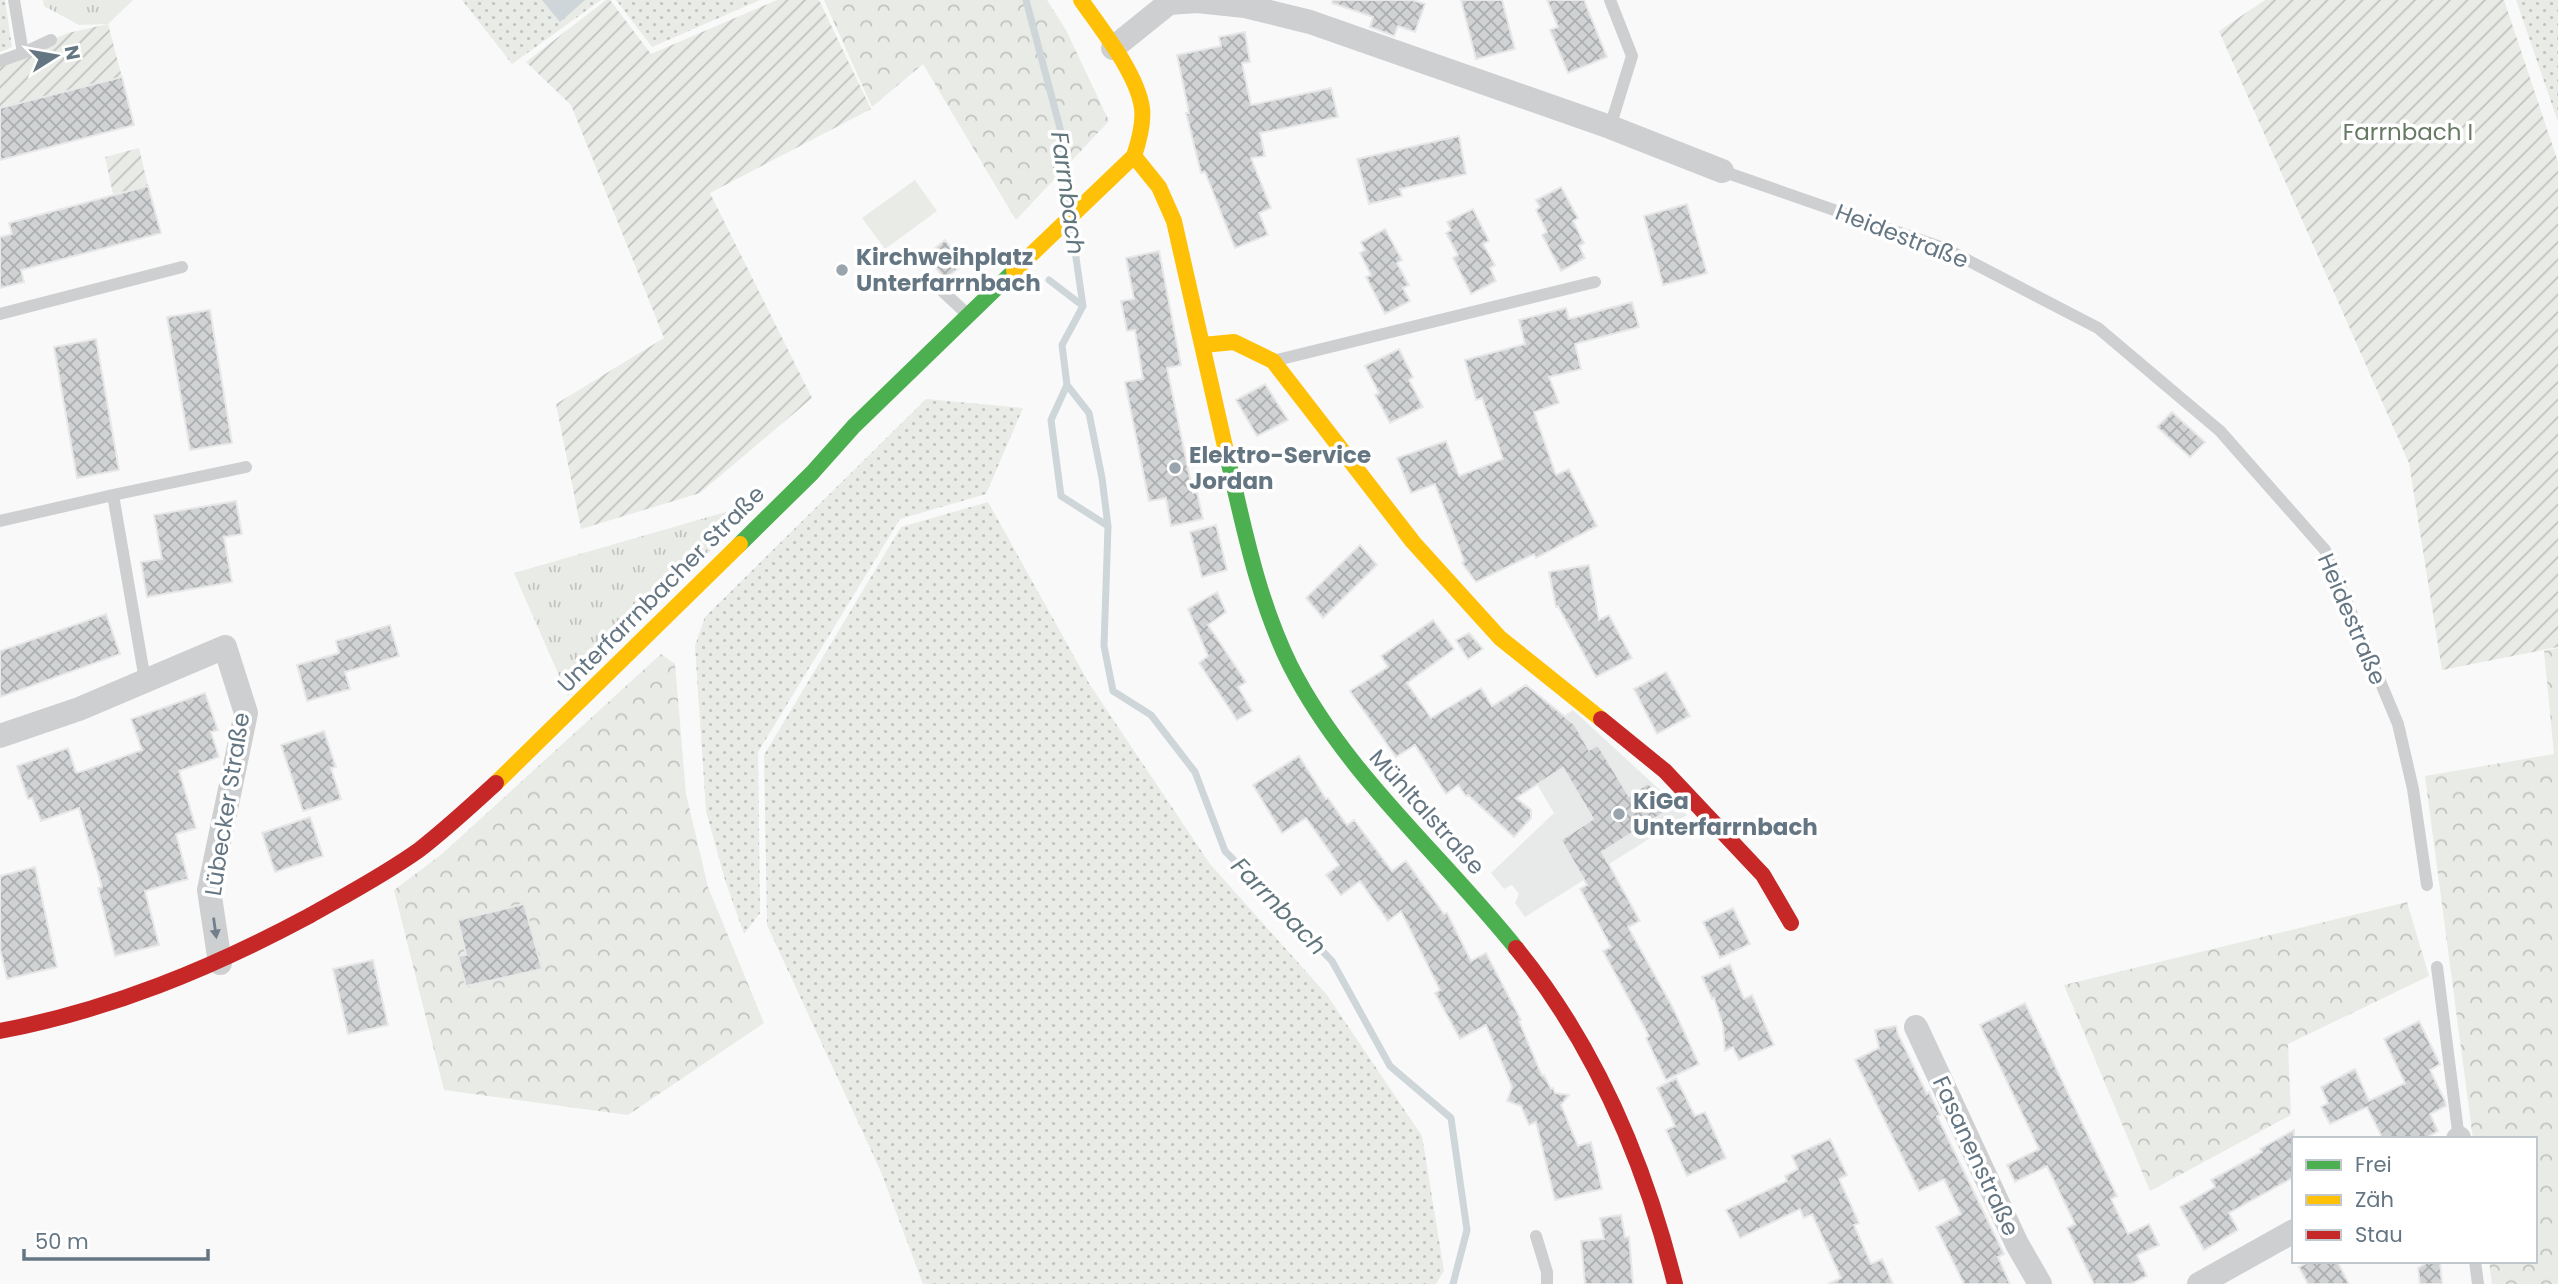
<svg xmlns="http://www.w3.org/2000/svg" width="2558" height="1284" font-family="Poppins,sans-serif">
	<defs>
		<pattern id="grass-dots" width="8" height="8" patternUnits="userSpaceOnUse" patternTransform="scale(1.75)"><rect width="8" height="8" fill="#e8ebe6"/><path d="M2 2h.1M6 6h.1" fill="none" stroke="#c0c3c0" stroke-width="1.8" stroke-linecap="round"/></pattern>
		<pattern id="forest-crowns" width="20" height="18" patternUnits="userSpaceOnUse" patternTransform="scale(1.75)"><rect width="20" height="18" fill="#e8ebe6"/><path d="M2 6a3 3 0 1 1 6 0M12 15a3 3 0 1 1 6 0" fill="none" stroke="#c0c3c0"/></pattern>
		<pattern id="park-tufts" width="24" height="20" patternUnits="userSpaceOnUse" patternTransform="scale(1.75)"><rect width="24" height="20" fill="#e8ebe6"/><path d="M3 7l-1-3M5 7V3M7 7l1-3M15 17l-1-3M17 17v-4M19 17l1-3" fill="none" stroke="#c0c3c0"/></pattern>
		<pattern id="garden-furrows" width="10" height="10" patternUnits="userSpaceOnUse" patternTransform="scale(1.75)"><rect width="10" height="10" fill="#e8ebe6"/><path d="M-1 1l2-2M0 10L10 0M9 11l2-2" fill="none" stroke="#c0c3c0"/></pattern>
		<pattern id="building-cross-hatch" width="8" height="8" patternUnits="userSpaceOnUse" patternTransform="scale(1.75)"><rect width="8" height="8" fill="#d0d2d3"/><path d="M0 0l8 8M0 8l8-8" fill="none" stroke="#acafb1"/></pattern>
	</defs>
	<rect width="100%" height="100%" fill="#f9f9f9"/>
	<path fill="#e8e9e9" d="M1573 710 1687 815 1525 917 1515 903 1519 894 1512 885 1504 889 1491 873 1554 813 1515 747Z"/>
	<path fill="url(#grass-dots)" d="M0 0H5L12 47 0 52Z
		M462 0H601L512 64Z
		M616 0H760L652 47Z
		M2516 0H2558V122Z
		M926 399 1023 408 986 494 900 519 758 752 760 913 744 934 725 880 706 811 695 646 705 617Z
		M988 502 1090 685 1210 864 1327 995 1422 1136 1444 1271 1436 1284H923L881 1172 767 925 764 755 901 527Z"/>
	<path fill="url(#forest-crowns)" d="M824 0H1047L1066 30 1109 121 1016 220 923 64 872 107Z
		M2558 648V1284H2492L2489 1261H2535V1139H2473L2425 776 2554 754 2544 651Z
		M661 654 675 664 686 794 708 887 764 1023 628 1115 444 1090 394 890 442 854Z
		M2407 902 2429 976 2288 1044 2291 1115 2150 1191 2064 985Z"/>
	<path fill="url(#park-tufts)" d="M43 0H133L108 24 79 25 44 6Z
		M757 503 568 696 514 573Z"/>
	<path fill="url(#garden-furrows)" d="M606 0H610L651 54 777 0H819L871 109 710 193 812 398 700 493 581 529 556 404 664 338 571 105 526 62Z
		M2265 0H2504L2558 162V647L2442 670 2409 463 2219 31Z
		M108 24 122 77 0 108V61L68 33Z
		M139 148 148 186 113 194 105 157Z"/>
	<path fill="#e8ebe6" d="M915 180 937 211 885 249 862 218Z"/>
	<path fill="#ced6d9" d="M542 0H585L560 22Z"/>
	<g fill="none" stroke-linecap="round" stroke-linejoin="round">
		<path stroke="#ced6d9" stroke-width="7" d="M1026 0 1060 128 1069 204
			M1072 230 1083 306 1062 345 1067 385 1089 413 1102 478 1108 526 1104 646 1113 691 1151 715 1195 772 1225 851 1332 961 1390 1066 1451 1118 1467 1230 1453 1284
			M1049 280 1083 306
			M1067 385 1051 420 1061 496 1108 526"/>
	</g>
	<path fill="url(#building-cross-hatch)" stroke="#e8e8e8" stroke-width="2" d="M1333 0H1412L1425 4 1415 32 1398 26 1394 36 1370 27 1373 17 1332 3Z
		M1461 0H1502L1515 49 1476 59Z
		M1547 0H1584L1607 57 1568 73 1550 30 1558 27Z
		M1245 32 1250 62 1242 63 1251 105 1331 88 1338 117 1260 133 1265 156 1251 158 1271 208 1259 213 1268 235 1235 248 1205 172 1201 173 1186 113H1189L1177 55 1221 46 1219 37Z
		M122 77 134 125 0 160V108Z
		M1459 136 1466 174 1400 189 1402 196 1369 204 1357 159Z
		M148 186 161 233 21 270 24 282 0 288V237L12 234 9 223Z
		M1561 187 1578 218 1573 221 1584 243 1579 246 1585 258 1561 271 1542 235 1547 232 1536 210 1540 207 1536 200Z
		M1687 204 1707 273 1663 285 1644 216Z
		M1473 209 1489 241 1483 244 1495 265 1490 268 1496 281 1471 294 1453 258 1458 255 1446 233 1451 230 1447 222Z
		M1385 229 1402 260 1397 263 1409 285 1403 288 1410 301 1385 314 1366 277 1371 275 1360 253 1365 250 1361 242Z
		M945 240 964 264 945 279 926 256Z
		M1159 251 1181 365 1167 368 1193 493 1197 492 1203 519 1171 526 1166 498 1149 501 1125 382 1143 379 1135 330 1127 331 1121 301 1134 299 1126 258Z
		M1632 302 1639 327 1575 344 1581 369 1549 377 1559 403 1534 412 1556 475 1569 469 1597 526 1536 558 1534 554 1476 582 1462 563 1464 561 1435 484 1411 493 1397 458 1446 441 1459 476 1503 459 1482 398 1476 400 1465 360 1525 344 1519 320 1566 308 1569 319Z
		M210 310 232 443 190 450 167 317Z
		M96 339 119 470 77 478 54 347Z
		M1399 349 1413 377 1409 380 1423 407 1390 423 1375 395 1379 393 1365 366Z
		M1265 384 1288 420 1257 436 1236 400Z
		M2172 412 2205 442 2190 457 2157 427Z
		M236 501 242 534 224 537 232 582 147 597 141 562 162 559 154 515Z
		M1216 525 1227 570 1202 577 1190 532Z
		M1360 545 1377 565 1323 618 1306 598Z
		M1589 565 1599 620 1609 615 1632 658 1596 677 1558 606 1556 607 1549 572Z
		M1217 592 1226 612 1208 625 1246 682 1238 687 1252 711 1237 720 1199 663 1208 656 1188 609Z
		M106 614 120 654 0 697V651Z
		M1433 620 1454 649 1407 683 1431 718 1481 688 1492 706 1526 685 1575 725 1589 750 1598 745 1629 796 1648 783 1657 792 1668 810 1602 852 1640 921 1628 927 1673 1008 1699 1064 1666 1080 1646 1038 1649 1036 1603 951 1611 947 1580 889 1587 885 1561 840 1593 819 1563 768 1516 798 1531 810V818L1514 837 1468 795 1466 796 1458 785 1446 794 1415 745 1396 757 1350 691 1388 667 1381 656Z
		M390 625 399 656 345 672 350 689 307 701 297 665 339 653 336 641Z
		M1469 633 1483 649 1468 659 1456 640Z
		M1666 672 1690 716 1657 734 1634 689Z
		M205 693 218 730 211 732 219 757 179 771 196 828 176 834 188 879 145 891 159 945 115 956 98 888 102 887 79 808 41 821 32 798 28 799 17 766 68 748 76 772H80L142 750 131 719Z
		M324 731 336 767 331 768 341 799 303 811 281 745Z
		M1299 756 1326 799 1328 798 1347 825 1354 820 1392 871 1406 861 1444 914 1447 913 1471 961 1486 953 1521 1020 1519 1021 1542 1076 1544 1075 1551 1089 1553 1088 1555 1093 1569 1095 1561 1105 1578 1146 1591 1142 1602 1189 1555 1200 1536 1122 1529 1125 1521 1106 1507 1101 1512 1087 1486 1025 1460 1039 1435 993 1440 990 1401 911 1388 921 1360 881 1341 895 1326 875 1339 865 1306 818 1282 833 1253 785Z
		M310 817 323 856 275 872 262 833Z
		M35 867 57 967 7 979 0 948V876Z
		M524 904 542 969 466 986 458 956 466 955 458 920Z
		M1733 908 1750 944 1720 958 1703 922Z
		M373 960 388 1025 348 1034 333 969Z
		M1730 964 1744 999 1752 995 1774 1045 1739 1060 1733 1047 1725 1051 1723 1026 1714 998 1712 999 1702 977Z
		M2025 1003 2117 1196 2111 1199 2128 1234 2149 1224 2159 1245 2137 1255 2147 1276 2131 1284H2094L2067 1228 2075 1224 2047 1166 2015 1182 2007 1165 2039 1149 1980 1025Z
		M2419 1021 2440 1064 2430 1070 2445 1101 2446 1106 2430 1114 2438 1131 2424 1139H2383L2367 1107 2330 1124 2321 1107 2328 1103 2321 1087 2355 1069 2369 1101 2405 1083 2384 1039Z
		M1896 1026 1898 1034 1927 1094 1929 1092 1940 1115 1937 1116 2004 1254 1998 1257 2010 1284H1964L1936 1227 1961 1214 1944 1179 1919 1191 1855 1060 1879 1048 1875 1030Z
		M1676 1078 1695 1116 1705 1112 1726 1158 1687 1176 1666 1130 1675 1126 1657 1088Z
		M2294 1130V1177L2229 1213 2238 1230 2204 1250 2180 1207 2215 1187 2211 1180 2262 1152 2260 1149Z
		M1830 1139 1847 1175 1839 1179 1859 1223 1854 1225 1871 1264 1882 1259 1893 1284H1828L1841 1278 1812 1214 1804 1218 1800 1209 1740 1238 1726 1210 1787 1181 1785 1176 1798 1169 1792 1156Z
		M1621 1215 1625 1237H1629L1633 1284H1585L1581 1241 1604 1239 1600 1218Z
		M2310 1261H2337L2349 1284H2308L2299 1267Z
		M2430 1261H2440L2442 1284H2420L2418 1268Z"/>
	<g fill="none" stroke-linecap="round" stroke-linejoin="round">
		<path stroke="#cecfd0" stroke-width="12" d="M23 53 51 40
			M0 61 23 53 14 0
			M1610 127 1632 56 1610 0
			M1722 171 1946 249 2098 328 2220 431 2325 550 2398 724 2413 789 2427 885
			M935 284 967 314
			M0 314 182 267
			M1277 360 1595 282
			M113 495 246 467
			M0 521 113 495 145 680
			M2437 967 2459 1139
			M1536 1236 1547 1272V1284
			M2475 1261 2478 1284"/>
		<path stroke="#cecfd0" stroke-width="24" d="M1113 48 1169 3 1197 1 1245 6 1310 22 1610 127 1722 171
			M0 736 79 709 225 647 246 713 209 890 220 963
			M1916 1027 2017 1244 2040 1284
			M2458 1139 2459 1138
			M2199 1284 2294 1231"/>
		<path stroke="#4caf50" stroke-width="16" d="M1226 451C1243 523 1257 598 1290 665 1345 774 1441 854 1516 948
			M740 544 812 473 854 426 1014 271"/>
		<path stroke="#ffc107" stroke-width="16" d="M1134 156 1159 187 1174 221 1226 451
			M1014 271 1134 156C1139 141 1144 124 1142 108 1137 73 1101 29 1081 0
			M1203 345 1234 342 1273 361 1413 542 1500 638 1601 719
			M496 783 740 544"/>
		<path stroke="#c62828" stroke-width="16" d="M1601 719 1665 771 1763 875 1791 923
			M1516 948C1595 1045 1645 1163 1675 1284
			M0 1031C110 1010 210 969 309 916 346 895 384 875 419 850 446 829 471 806 496 783"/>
	</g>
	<defs><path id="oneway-solid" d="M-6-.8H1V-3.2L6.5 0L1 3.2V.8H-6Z" transform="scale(1.75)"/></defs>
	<use fill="#707f8b" href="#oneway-solid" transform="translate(215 928) rotate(82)"/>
	<g fill="#99a4ac" stroke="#fff" stroke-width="2.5">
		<circle cx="842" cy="270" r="7"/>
		<circle cx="1175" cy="468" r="7"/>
		<circle cx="1619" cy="814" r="7"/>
	</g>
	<g text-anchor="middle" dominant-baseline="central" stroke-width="7" stroke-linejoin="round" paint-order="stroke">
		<g font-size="23" fill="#687a64" stroke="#fff">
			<text x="2408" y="132">Farrnbach I</text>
		</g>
		<g font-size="23" fill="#657683" stroke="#fff">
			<text transform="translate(1902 236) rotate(21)">Heidestraße</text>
			<text transform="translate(661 589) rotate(-45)">Unterfarrnbacher Straße</text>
			<text transform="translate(2352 619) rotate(67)">Heidestraße</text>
			<text transform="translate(227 804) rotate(-81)">Lübecker Straße</text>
			<text transform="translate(1427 812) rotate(48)">Mühltalstraße</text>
			<text transform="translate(1976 1156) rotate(65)">Fasanenstraße</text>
		</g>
		<g font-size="23" font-weight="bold" fill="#657683" stroke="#fff" text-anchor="start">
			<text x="856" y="257">Kirchweihplatz<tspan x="856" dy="26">Unterfarrnbach</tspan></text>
			<text x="1189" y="455">Elektro-Service<tspan x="1189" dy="26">Jordan</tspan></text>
			<text x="1633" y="801">KiGa<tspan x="1633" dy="26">Unterfarrnbach</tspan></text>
		</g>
		<g font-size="24" font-style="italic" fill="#60757c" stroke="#fff">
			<text transform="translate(1068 193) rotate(82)">Farrnbach</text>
			<text transform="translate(1279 906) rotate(46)">Farrnbach</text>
		</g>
	</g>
	<rect x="2292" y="1137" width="245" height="126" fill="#ffffff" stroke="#c1c8cd" stroke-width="2"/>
	<rect x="2306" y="1160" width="35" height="10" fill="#4caf50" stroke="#c1c8cd" stroke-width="2"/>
	<text x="2355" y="1172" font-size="21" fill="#657683">Frei</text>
	<rect x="2306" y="1195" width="35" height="10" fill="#ffc107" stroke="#c1c8cd" stroke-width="2"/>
	<text x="2355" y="1207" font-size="21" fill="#657683">Zäh</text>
	<rect x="2306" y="1230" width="35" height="10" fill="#c62828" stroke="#c1c8cd" stroke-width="2"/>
	<text x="2355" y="1242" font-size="21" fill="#657683">Stau</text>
	<g transform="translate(56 56) rotate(79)" stroke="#ffffff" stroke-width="5" paint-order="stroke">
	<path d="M0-5L12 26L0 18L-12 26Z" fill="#657683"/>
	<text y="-10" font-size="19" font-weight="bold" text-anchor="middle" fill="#657683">N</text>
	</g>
	<path d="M24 1249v10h184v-10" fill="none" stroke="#657683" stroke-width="3.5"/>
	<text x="35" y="1249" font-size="21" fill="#657683" stroke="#ffffff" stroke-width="5" paint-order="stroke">50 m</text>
</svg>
